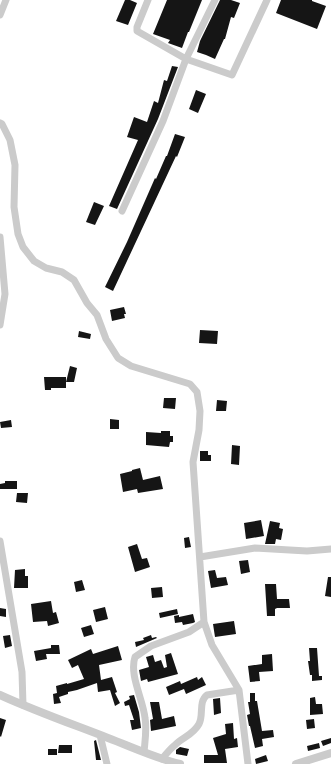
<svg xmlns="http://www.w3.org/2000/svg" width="331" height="764" viewBox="0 0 331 764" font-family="Ubuntu,sans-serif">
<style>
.building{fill:#151515}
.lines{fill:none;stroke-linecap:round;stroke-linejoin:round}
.minor{stroke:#cbcbcb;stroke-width:7}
.tertiary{stroke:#cbcbcb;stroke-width:8}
</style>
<rect width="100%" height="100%" fill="#fff"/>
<path class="building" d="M125,0H130L137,3L128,25L116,21Z
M167,0H202L189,32H188L182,48L168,43L170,40L153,34Z
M220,0H231L240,3L234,18L231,17L225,39H224L215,59L206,55L197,52L200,41Z
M281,0H312V1L326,6L317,29L276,13Z
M172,66L178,67L158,119L117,209L109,206L138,140L127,137L134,117L147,122L154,101L158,103L164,80L167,81Z
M196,90L206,94L198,113L189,109Z
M175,134L185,137L177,157L176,156L113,291L105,287L127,242L155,178L156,179L166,156H167Z
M94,202L104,206L95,225L86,222Z
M124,307L126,314H124L125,318L112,321L110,310Z
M200,330L218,331L217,344L199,343Z
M79,331L91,334L90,339L78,337Z
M70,366L77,368L74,382H66Z
M44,377H66V388H51V390H45Z
M164,398H176L175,409L163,408Z
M217,400L227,401L226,411H216Z
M110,419L119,420V429H110Z
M11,420L12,427L1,428L0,422Z
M161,431H170V436H173V442H170L169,447L146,445V432L161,433Z
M232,445L240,446L239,465L231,464Z
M200,451H208V455H211V461H200Z
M140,468L143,480L160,476L163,489L138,493L137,489L123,492L120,474L132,471V470Z
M5,481H17V489H0V484L5,483Z
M17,493H28L27,503L16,502Z
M261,520L264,536L246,539L244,523Z
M270,521L280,523L279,528L283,529L281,540L276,539L275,544H265Z
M189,537L191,547L185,548L184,538Z
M137,544L142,559L147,558L150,567L135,572L128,547Z
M248,560L250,572L241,574L239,561Z
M25,569V576H28V588H14L15,570Z
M215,570L217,578L226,577L228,585L211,588L208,571Z
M328,577H331V597L325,596Z
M82,580L85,590L76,592L74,582Z
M265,584H276L277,599H289L290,608H277L275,609V616H267Z
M162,587L163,597L152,598L151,588Z
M51,601L53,613L56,612L59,623L48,626L47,621L33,622L31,604Z
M105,607L108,619L96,622L93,610Z
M0,608L6,609V617L0,616Z
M177,609L178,614L160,618L159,613Z
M193,614L195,622L193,623L183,625L182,622L175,623L174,616L179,615V617Z
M234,621L236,634L215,637L213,624Z
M91,625L94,634L84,637L81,628Z
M10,635L12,646L5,648L3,636Z
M151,635L152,638L156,637L157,638L136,647L135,642L144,640L143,638Z
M51,645H59L60,654H46L47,659L36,661L34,651L51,648Z
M118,646L122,660L99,665L101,680L112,677L117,692L115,693L120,703L115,706L110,690L98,692L97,683L77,690L68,692V694L59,697L61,703L54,704L53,694L57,693L56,686L67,683V684L84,679L78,665L72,668L68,660L91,649L93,654Z
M309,648H317L319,676H322V680L312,681V675H310L308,661H310Z
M171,653L178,674L148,682L147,679L141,681L139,670L149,667L146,657L153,655L155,662L161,660L164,668L167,667L165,655Z
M272,654L273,671L259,672L260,681L250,682L248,666L262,664V655Z
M197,677L198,680L202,677L206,685L186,694L184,689L169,695L166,687L180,681L181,684Z
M250,693H255V701H257L262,731L273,730L274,737L262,739L263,746L255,748L250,726H249L247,715L250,714L248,702H250Z
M134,695L139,712L141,728L132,730L130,720H134L129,705L125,706L124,702L130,699L129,696Z
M315,697L316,704H322L323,714L310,715V698Z
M220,698L221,713L214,715L213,699Z
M150,702H159L162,719L174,716L176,726L151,731L150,720L153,719Z
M0,718L6,720L1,737L0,736Z
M314,719L315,728L307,729L306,720Z
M233,723L234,739L237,738L238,747L225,749L227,763H204V755H218L213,738L226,734L225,724Z
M331,738V743L323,746L321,741Z
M96,740L101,760H96L94,741Z
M319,743L320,748L308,751L307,746Z
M59,745H72V753H58Z
M180,747L189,749L187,756L176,754V750Z
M48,749H57V755H48Z
M266,755L268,761L256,764L255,759Z"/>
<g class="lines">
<path class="minor" d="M148,0L137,27V31L186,59L232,75L267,0
M0,15L6,0
M0,123L2,124L10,140L15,165L14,207L18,234L23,247L34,261L46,268L62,272L74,280L87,303L97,315L106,339L118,358L131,366L190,384L197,392L200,411L199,430L193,462L204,622L212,645L239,690L248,764
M122,211L163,121L186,59L215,0
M0,237L5,294L0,325
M0,541L22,672L23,705
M200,557L255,548L307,551L331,549
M100,735L107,764
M144,752C145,741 147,729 145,718C143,699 129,675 135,657L151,646L189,632L204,622
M162,759C166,754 170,749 175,745C183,737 193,735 199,724C204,715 198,702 207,695L239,690"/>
<path class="tertiary" d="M0,695C35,711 72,724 108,738C132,747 155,758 180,764
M296,764L331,753"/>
</g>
</svg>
